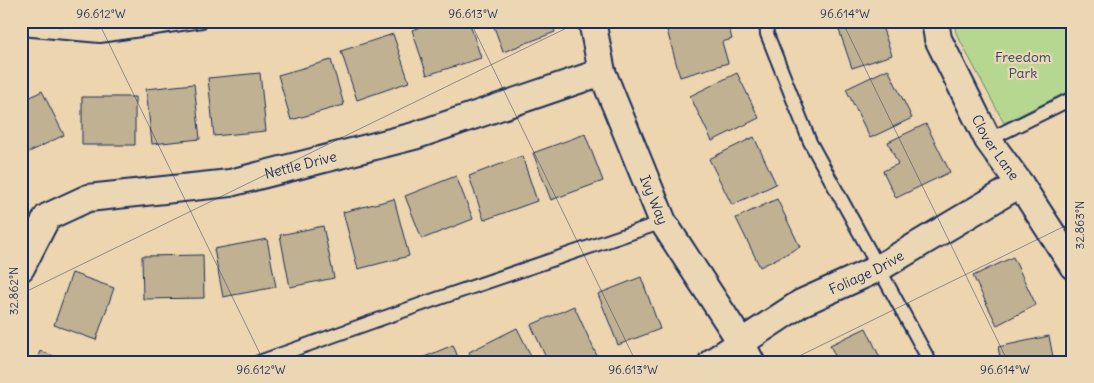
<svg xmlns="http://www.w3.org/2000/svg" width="1094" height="383" viewBox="0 0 1094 383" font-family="Delius,sans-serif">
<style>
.green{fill:#b5d790;stroke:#688377}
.building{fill:#c1b193;stroke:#1b2f5e}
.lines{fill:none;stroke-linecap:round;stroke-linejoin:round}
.lane-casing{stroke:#1b2f5e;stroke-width:16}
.street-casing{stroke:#1b2f5e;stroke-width:30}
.lane{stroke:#ecd7b5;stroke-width:12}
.street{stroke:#ecd7b5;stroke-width:26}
.ticks{fill:none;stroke:#1b2f5e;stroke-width:1;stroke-opacity:0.45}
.labels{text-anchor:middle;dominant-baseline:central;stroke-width:4.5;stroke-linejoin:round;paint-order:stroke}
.park-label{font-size:14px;fill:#324866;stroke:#ecd7b5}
.street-label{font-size:14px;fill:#1b2f5e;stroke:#ecd7b5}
.neatline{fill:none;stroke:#1b2f5e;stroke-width:2}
.ticks-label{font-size:12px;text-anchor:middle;fill:#1b2f5e}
</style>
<rect width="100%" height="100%" fill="#ecd5af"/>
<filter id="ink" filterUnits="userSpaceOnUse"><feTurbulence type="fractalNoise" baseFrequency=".02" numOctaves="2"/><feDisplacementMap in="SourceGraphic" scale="10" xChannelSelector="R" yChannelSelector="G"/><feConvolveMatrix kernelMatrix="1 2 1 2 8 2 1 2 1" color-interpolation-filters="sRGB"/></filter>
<g filter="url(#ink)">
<path class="green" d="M954,21H1073V89L1004,123L956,33Z"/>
<path class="building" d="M439,21H469L481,58L427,75L412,30Z
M492,21H551L555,32L503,52Z
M672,21H727L732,39L722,42L728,63L680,77L665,23Z
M836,21H880L892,55L852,68Z
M393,34L409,82L357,100L341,51Z
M331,60L344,105L291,120L278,75Z
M888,69L912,118L870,138L846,89Z
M260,73L266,131L214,136L208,78Z
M737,73L759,118L712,141L690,96Z
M194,84L200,139L152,144L146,89Z
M42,91L64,135L21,156V102Z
M82,97H135V145H82Z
M926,124L950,172L896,198L883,171L898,164L888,142Z
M585,134L603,181L551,200L533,153Z
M754,137L776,184L732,205L709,159Z
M522,156L537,201L484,220L469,176Z
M456,176L473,219L422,239L405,196Z
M394,199L409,256L358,269L343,212Z
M777,199L800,247L760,267L736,218Z
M323,226L334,278L290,287L280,235Z
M267,239L276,287L223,297L214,249Z
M203,255L204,298L143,299L142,256Z
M1013,257L1036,305L997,325L973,276Z
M72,273L114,288L96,340L54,325Z
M641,277L660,329L618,345L598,294Z
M574,306L597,356L584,362H548L531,325Z
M517,328L534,362H474L469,352Z
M866,328L882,362H838L830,345Z
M1049,336L1054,362H1001L998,347Z
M453,345L460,362H424L422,358Z
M40,351L70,362H36Z"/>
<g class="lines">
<defs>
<path id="lane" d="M766,21L767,34L810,142L930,362
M21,29L100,36L202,21
M988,140L1073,98
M259,362L431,301L663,222"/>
<g id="street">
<path id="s1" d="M592,21L602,72L663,222L741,342L751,362"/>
<path id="s2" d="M935,21L938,39L988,140L1020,184L1073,266"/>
<path id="s3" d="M21,268L47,217L88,198L230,183L414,136L602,72"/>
<path id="s4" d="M712,362L801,303L879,268L1020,184"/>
</g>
</defs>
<use href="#lane" class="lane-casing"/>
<use href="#street" class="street-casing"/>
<use href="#lane" class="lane"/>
<use href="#street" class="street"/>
</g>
</g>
<path class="ticks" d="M98,21L264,362M470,21L636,362M842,21L1008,362M21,294L581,21M787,362L1073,222"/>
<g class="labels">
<g class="park-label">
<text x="1023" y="57">Freedom<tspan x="1023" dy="16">Park</tspan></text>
</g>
<g class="street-label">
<text stroke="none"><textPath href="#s2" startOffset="141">Clover Lane</textPath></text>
<text stroke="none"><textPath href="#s3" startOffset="318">Nettle Drive</textPath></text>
<text stroke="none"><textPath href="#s1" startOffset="190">Ivy Way</textPath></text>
<text stroke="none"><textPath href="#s4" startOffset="179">Foliage Drive</textPath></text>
</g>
</g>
<rect width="1094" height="383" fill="none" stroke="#ecd7b5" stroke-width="55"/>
<rect x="28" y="28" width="1038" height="328" class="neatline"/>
<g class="ticks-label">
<text x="101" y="18">96.612°W</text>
<text x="473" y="18">96.613°W</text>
<text x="845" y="18">96.614°W</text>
<text transform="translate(1080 225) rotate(-90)" y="4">32.863°N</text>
<text transform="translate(14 291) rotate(-90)" y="4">32.862°N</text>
<text x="261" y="374">96.612°W</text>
<text x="633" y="374">96.613°W</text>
<text x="1005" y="374">96.614°W</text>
</g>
</svg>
